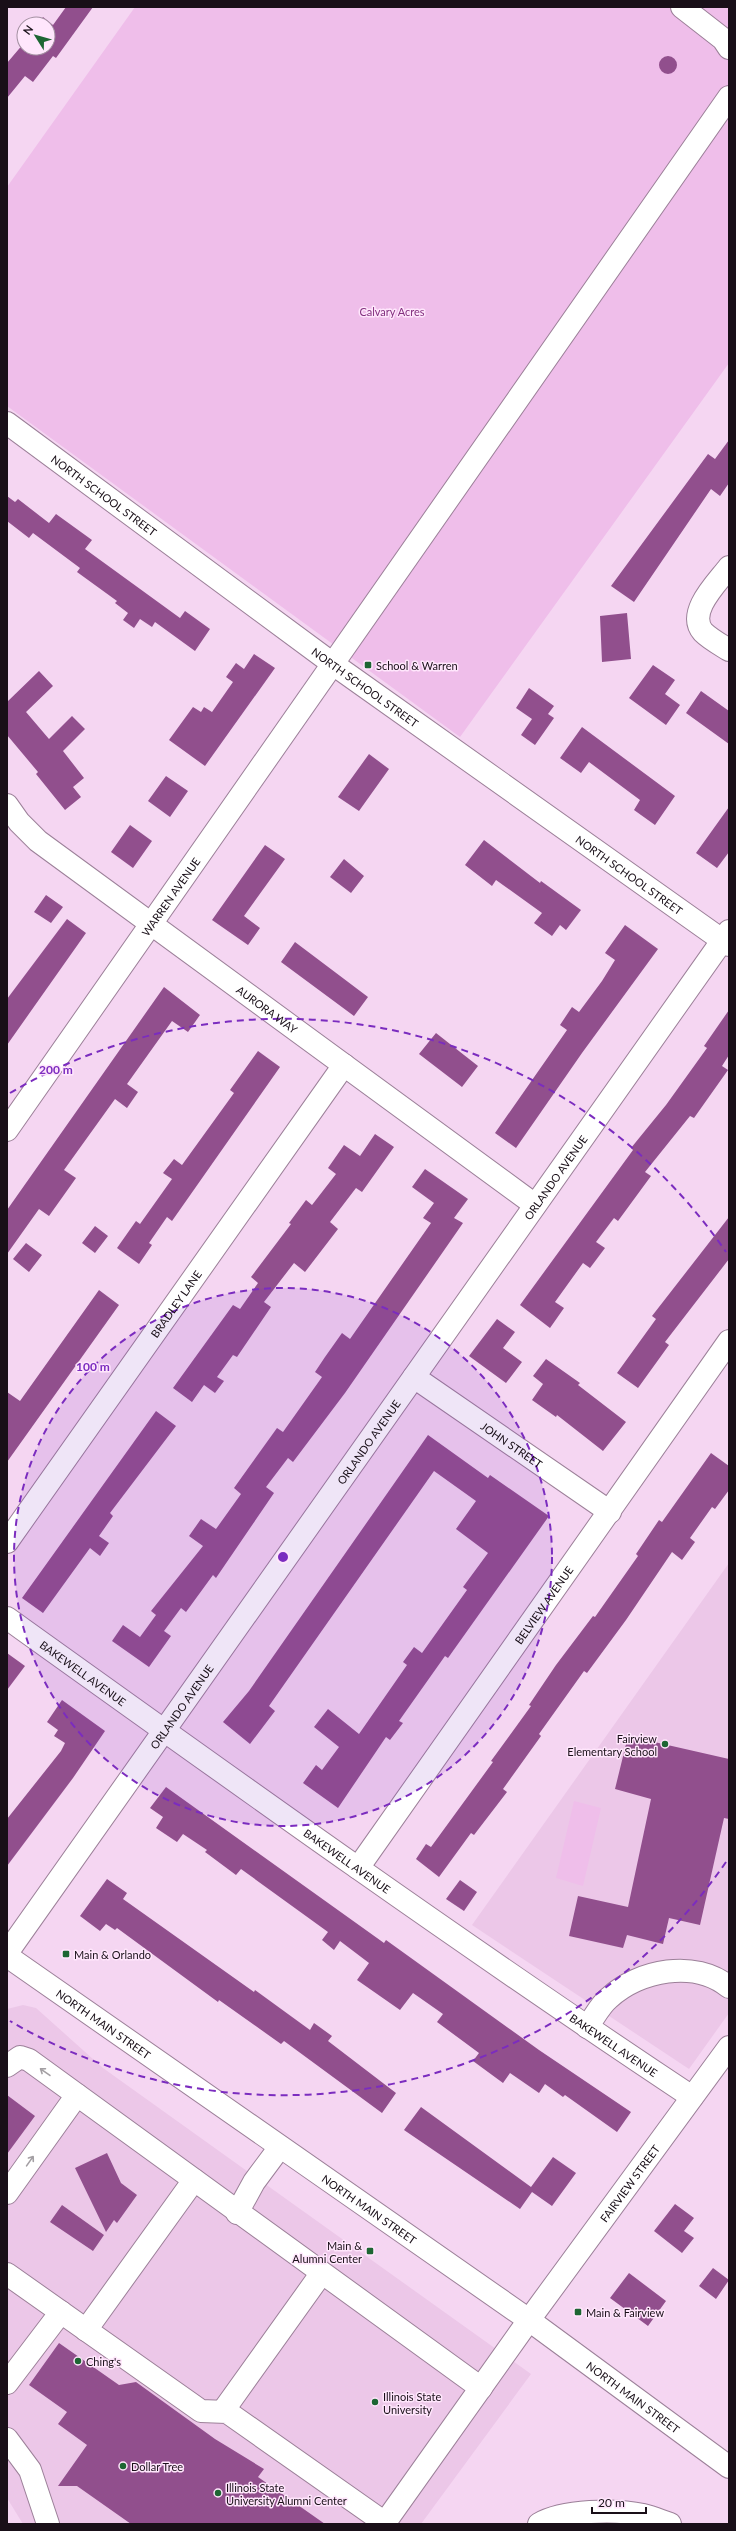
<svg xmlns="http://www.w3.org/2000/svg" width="736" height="2531" viewBox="0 0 736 2531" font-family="Lato,sans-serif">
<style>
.built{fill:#ecc7e8}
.green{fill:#efbeea}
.building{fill:#914f8d}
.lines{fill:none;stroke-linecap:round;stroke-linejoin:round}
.minor-casing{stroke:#9c8099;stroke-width:24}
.major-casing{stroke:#9c8099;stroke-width:24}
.minor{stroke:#fff;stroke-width:22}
.major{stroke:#fff;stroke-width:22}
.oneway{stroke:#a39fa3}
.ring{fill:none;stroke:#7b2cbf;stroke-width:2;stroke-dasharray:7 5}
.poi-dot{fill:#1d6633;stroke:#ffe6fc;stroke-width:1.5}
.labels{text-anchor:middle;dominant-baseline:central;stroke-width:3;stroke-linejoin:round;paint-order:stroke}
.park-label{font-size:11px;fill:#83307f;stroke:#ffe6fc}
.street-label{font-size:11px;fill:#190f18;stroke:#ffe6fc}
.poi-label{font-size:11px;fill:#190f18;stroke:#ffe6fc;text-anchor:start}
.centre{fill:#7b2cbf;stroke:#ffe6fc;stroke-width:2}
.ring-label{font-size:12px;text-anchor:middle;font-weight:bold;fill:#7b2cbf;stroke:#ffe6fc;stroke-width:3;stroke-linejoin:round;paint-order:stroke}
</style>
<rect width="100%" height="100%" fill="#f5d6f2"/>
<path class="built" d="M729,1563V2013L689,2069L472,1925Z
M23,2005L36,2008L103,2068L531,2374L421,2524H23L7,2498V2009Z"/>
<path class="green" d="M135,7H729V363L460,737L7,406V187Z
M574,1801L601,1808L583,1886L556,1878Z"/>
<path class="building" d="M66,7H93L56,58L53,56L33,82L25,76L7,98V63L24,43V48H48V24H38L43,17L53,25Z
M659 65a9 9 0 1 1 18 0a9 9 0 1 1-18 0Z
M729,440V483L720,496L711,489L634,602L611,586L708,454L715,459Z
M7,496L15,502L18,499L49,523L56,514L92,540L85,549L180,618L185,611L210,629L195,651L155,622L152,627L140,619L134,628L123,620L128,613L115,603L117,601L77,572L80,568L33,533L29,538L7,521Z
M627,613L631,659L602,662L600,616Z
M254,654L275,668L205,766L169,740L193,707L201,712L204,707L212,712L233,682L226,677L236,663L244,669Z
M653,665L675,680L665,694L680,705L666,725L629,698Z
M39,671L53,686L26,712L49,739L72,716L85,729L63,751L84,778L73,787L81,797L65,810L36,774L38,772L7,735V702Z
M529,688L554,706L548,714L554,718L535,745L521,735L532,719L516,708Z
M701,691L729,711V744L686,713Z
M582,727L675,796L655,825L634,810L640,800L589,762L581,773L560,758Z
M369,754L389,769L359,811L338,797Z
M166,776L188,791L170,817L148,801Z
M729,807V852L717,868L696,853Z
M130,825L152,841L133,868L111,852Z
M484,840L540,883L541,881L581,910L566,930L560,925L552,936L534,923L542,913L496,880L492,886L465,865Z
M265,845L285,859L244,916L260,928L248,945L212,920Z
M344,859L364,876L351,893L330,877Z
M46,895L63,907L51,923L34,912Z
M67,919L86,933L7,1045V999Z
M625,925L658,949L582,1053L516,1148L495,1133L567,1030L560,1025L572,1007L579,1012L602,981L615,960L605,953Z
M295,942L368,997L354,1016L281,962Z
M164,987L200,1015L188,1032L172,1021L127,1084L138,1092L127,1108L115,1099L64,1170L76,1178L49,1216L39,1209L7,1254V1210Z
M729,1010V1055L722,1066L728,1070L694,1118L690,1116L645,1172L651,1176L618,1221L614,1218L596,1242L605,1248L590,1268L583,1263L555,1302L564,1308L550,1328L520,1305L633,1150L631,1148L666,1105L707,1048L704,1046Z
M436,1033L478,1066L462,1087L419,1054Z
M258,1051L280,1067L172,1221L167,1217L149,1243L152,1245L139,1264L117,1248L136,1221L140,1224L172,1179L163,1173L174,1159L182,1165L234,1093L230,1090Z
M375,1134L394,1147L362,1192L356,1188L330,1222L338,1229L305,1272L294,1263L264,1302L271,1307L237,1357L233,1355L217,1377L224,1381L215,1393L204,1385L192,1402L173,1388L233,1305L240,1309L258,1283L251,1277L291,1224L289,1223L306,1200L312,1205L336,1174L328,1168L344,1145L360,1156Z
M425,1169L468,1199L454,1218L463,1223L345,1393L293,1462L288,1458L266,1487L274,1493L216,1578L213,1575L186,1612L181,1608L164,1631L171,1636L149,1667L112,1641L123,1625L140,1637L156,1615L151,1611L203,1546L189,1536L201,1519L216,1529L241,1494L234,1488L277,1428L283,1432L322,1377L315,1372L325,1357L342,1333L350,1339L431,1223L423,1218L434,1203L412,1187Z
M729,1217V1259L665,1342L669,1345L638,1388L617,1373L656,1319L652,1316Z
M95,1226L108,1236L95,1253L82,1243Z
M26,1243L42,1255L29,1272L13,1259Z
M99,1290L119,1305L7,1462V1392L20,1401Z
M497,1319L515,1332L503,1348L522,1362L506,1383L469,1356Z
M546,1359L580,1383L578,1385L626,1422L603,1451L557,1415L556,1417L532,1400L543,1384L533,1376Z
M156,1411L176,1426L110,1513L113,1516L99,1536L109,1543L100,1556L90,1548L43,1613L22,1598Z
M428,1435L488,1478L490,1475L549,1516L448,1658L445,1656L399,1721L403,1723L390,1740L386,1737L338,1808L303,1783L316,1765L322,1770L339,1747L314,1727L328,1709L359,1734L407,1665L403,1662L414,1647L422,1653L467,1590L463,1587L488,1553L456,1529L476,1501L434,1471L269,1706L275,1711L250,1744L223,1722L249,1691Z
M711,1453L729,1466V1490L715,1509L712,1507L690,1538L695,1542L682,1560L672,1552L626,1620L587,1673L584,1671L539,1734L541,1736L503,1789L507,1792L474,1835L471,1833L439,1877L416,1859L426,1844L431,1847L493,1762L491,1761L531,1706L529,1705L556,1665L593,1616L595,1617L638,1556L636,1554L659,1520L662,1522Z
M7,1653L25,1666L7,1690Z
M62,1700L105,1731L73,1778L7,1866V1819L61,1751L65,1743L54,1736L58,1730L47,1722Z
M628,1736L729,1759V1819L724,1818L700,1925L669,1918L663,1944L627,1935L623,1948L569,1936L578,1896L628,1907L651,1799L615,1789Z
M166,1787L384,1943L386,1940L539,2050L631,2112L617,2132L565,2095L563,2097L545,2084L539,2093L510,2073L503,2083L473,2061L479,2053L437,2022L443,2014L413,1993L400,2010L357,1980L369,1963L340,1941L334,1950L322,1940L328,1932L241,1869L236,1875L205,1852L207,1850L183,1834L177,1842L156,1828L163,1817L150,1808Z
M107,1879L127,1893L123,1899L254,1992L255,1990L310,2030L314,2023L332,2036L328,2041L396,2093L382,2113L284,2041L281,2044L219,2000L218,2002L117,1928L115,1930L106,1924L100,1931L80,1916Z
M460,1880L477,1892L464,1911L446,1899Z
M7,2095L35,2116L7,2154Z
M421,2107L531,2187L553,2157L576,2173L552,2206L532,2192L520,2209L404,2130Z
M107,2153L121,2183L137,2195L117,2223L114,2220L106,2232L75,2168Z
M675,2204L694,2218L684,2231L694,2238L682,2253L654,2231Z
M62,2205L104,2235L93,2251L50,2222Z
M713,2268L729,2280L716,2299L699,2286Z
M629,2273L666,2301L648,2326L610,2298Z
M59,2343L119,2385L136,2382L215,2439L264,2469L258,2477L325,2524H131L77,2486H58L87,2445L58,2424L67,2412L29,2385Z"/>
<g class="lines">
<defs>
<g id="minor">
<path d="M682,7L723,39L729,48"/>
<path id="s1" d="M7,423L333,664L729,945"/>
<path d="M729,567C718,582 686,612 703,632C710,639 721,645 729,650"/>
<path id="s2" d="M7,805L19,822L38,841L535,1205"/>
<path id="s3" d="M7,1130L729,97"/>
<path id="s4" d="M414,1377L610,1512"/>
<path id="s5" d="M7,1542L344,1065"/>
<path id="s6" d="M7,1618C233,1780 460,1943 692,2097"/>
<path id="s7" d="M358,1868L729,1341"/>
<path id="s8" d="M7,1953L729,931"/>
<path d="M587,2027C594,2018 600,2005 609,1998C639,1970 695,1959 729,1987"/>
<path d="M7,2066L20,2057L29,2060L481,2388"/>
<path d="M7,2193L77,2095"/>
<path d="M237,2213L254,2182L280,2147"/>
<path d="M7,2274L201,2411L227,2412L385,2523"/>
<path d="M86,2330L194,2180"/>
<path d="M7,2383L61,2312"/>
<path d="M223,2411L321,2274"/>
<path d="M7,2439L30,2470L48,2524"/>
<path id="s9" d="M384,2524L529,2320L729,2047"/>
<path d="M539,2524C563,2510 616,2509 643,2515C652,2517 661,2521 670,2524"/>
</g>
<g id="major">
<path id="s10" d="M7,1956L529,2320L729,2467"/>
</g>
</defs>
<use href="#minor" class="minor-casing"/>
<use href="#major" class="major-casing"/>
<use href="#minor" class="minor"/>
<use href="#major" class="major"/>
</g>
<defs><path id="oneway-shaft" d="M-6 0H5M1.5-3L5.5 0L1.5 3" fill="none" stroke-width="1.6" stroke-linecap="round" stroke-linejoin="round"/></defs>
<g class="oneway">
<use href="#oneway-shaft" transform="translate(45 2072) rotate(-145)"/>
<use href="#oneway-shaft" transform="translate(30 2161) rotate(-55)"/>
</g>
<circle cx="283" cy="1557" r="269" fill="#7b2cbf" fill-opacity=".12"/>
<g class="ring">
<circle cx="283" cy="1557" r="269"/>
<path d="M726 1862A538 538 0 0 1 10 2021M10 1093A538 538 0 0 1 726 1252"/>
</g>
<g class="poi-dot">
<rect x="364" y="661" width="8" height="8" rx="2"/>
<circle cx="665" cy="1744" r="4"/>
<rect x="62" y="1950" width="8" height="8" rx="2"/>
<rect x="366" y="2247" width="8" height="8" rx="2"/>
<rect x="574" y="2308" width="8" height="8" rx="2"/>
<circle cx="78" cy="2361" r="4"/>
<circle cx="375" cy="2402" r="4"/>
<circle cx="123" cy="2466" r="4"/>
<circle cx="218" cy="2493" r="4"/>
</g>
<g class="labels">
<g class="park-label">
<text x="392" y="311">Calvary Acres</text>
</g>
<g class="street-label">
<text stroke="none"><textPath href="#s1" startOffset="121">NORTH SCHOOL STREET</textPath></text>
<text stroke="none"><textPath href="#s1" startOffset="445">NORTH SCHOOL STREET</textPath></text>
<text stroke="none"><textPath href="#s1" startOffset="769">NORTH SCHOOL STREET</textPath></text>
<text stroke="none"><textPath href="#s3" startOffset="285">WARREN AVENUE</textPath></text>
<text stroke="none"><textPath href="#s2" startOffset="332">AURORA WAY</textPath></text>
<text stroke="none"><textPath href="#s8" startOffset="950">ORLANDO AVENUE</textPath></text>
<text stroke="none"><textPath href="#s5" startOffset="292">BRADLEY LANE</textPath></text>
<text stroke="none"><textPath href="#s8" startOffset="626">ORLANDO AVENUE</textPath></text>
<text stroke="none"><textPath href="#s4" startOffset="119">JOHN STREET</textPath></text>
<text stroke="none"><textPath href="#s7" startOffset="322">BELVIEW AVENUE</textPath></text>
<text stroke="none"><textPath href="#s6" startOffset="94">BAKEWELL AVENUE</textPath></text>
<text stroke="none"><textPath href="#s8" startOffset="302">ORLANDO AVENUE</textPath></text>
<text stroke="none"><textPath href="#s6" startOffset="418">BAKEWELL AVENUE</textPath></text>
<text stroke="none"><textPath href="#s10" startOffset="118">NORTH MAIN STREET</textPath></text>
<text stroke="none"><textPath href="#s6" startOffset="742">BAKEWELL AVENUE</textPath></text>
<text stroke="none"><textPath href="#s9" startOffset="420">FAIRVIEW STREET</textPath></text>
<text stroke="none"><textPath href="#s10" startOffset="442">NORTH MAIN STREET</textPath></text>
<text stroke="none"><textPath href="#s10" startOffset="766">NORTH MAIN STREET</textPath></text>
</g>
<g class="poi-label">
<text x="376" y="665">School &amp; Warren</text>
<text x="657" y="1738" text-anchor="end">Fairview<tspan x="657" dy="13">Elementary School</tspan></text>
<text x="74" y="1954">Main &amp; Orlando</text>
<text x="362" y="2245" text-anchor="end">Main &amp;<tspan x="362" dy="13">Alumni Center</tspan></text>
<text x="586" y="2312">Main &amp; Fairview</text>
<text x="86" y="2361">Ching's</text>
<text x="383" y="2396">Illinois State<tspan x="383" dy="13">University</tspan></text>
<text x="131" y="2466">Dollar Tree</text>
<text x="226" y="2487">Illinois State<tspan x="226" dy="13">University Alumni Center</tspan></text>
</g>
</g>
<circle cx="283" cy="1557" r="6" class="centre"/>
<g class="ring-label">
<text x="56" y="1074">200 m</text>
<text x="93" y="1371">100 m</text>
</g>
<rect width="736" height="2531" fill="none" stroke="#190f18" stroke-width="16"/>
<g transform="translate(36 36) rotate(307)"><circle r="19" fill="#ffe6fc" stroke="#a390a1"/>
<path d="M0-3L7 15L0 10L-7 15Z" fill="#1d6633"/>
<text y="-6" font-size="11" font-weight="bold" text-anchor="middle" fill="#190f18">N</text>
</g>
<path d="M592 2507v6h54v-6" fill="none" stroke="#190f18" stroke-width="2"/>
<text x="598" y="2507" font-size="12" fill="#190f18" stroke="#ffe6fc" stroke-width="3" paint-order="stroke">20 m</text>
</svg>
